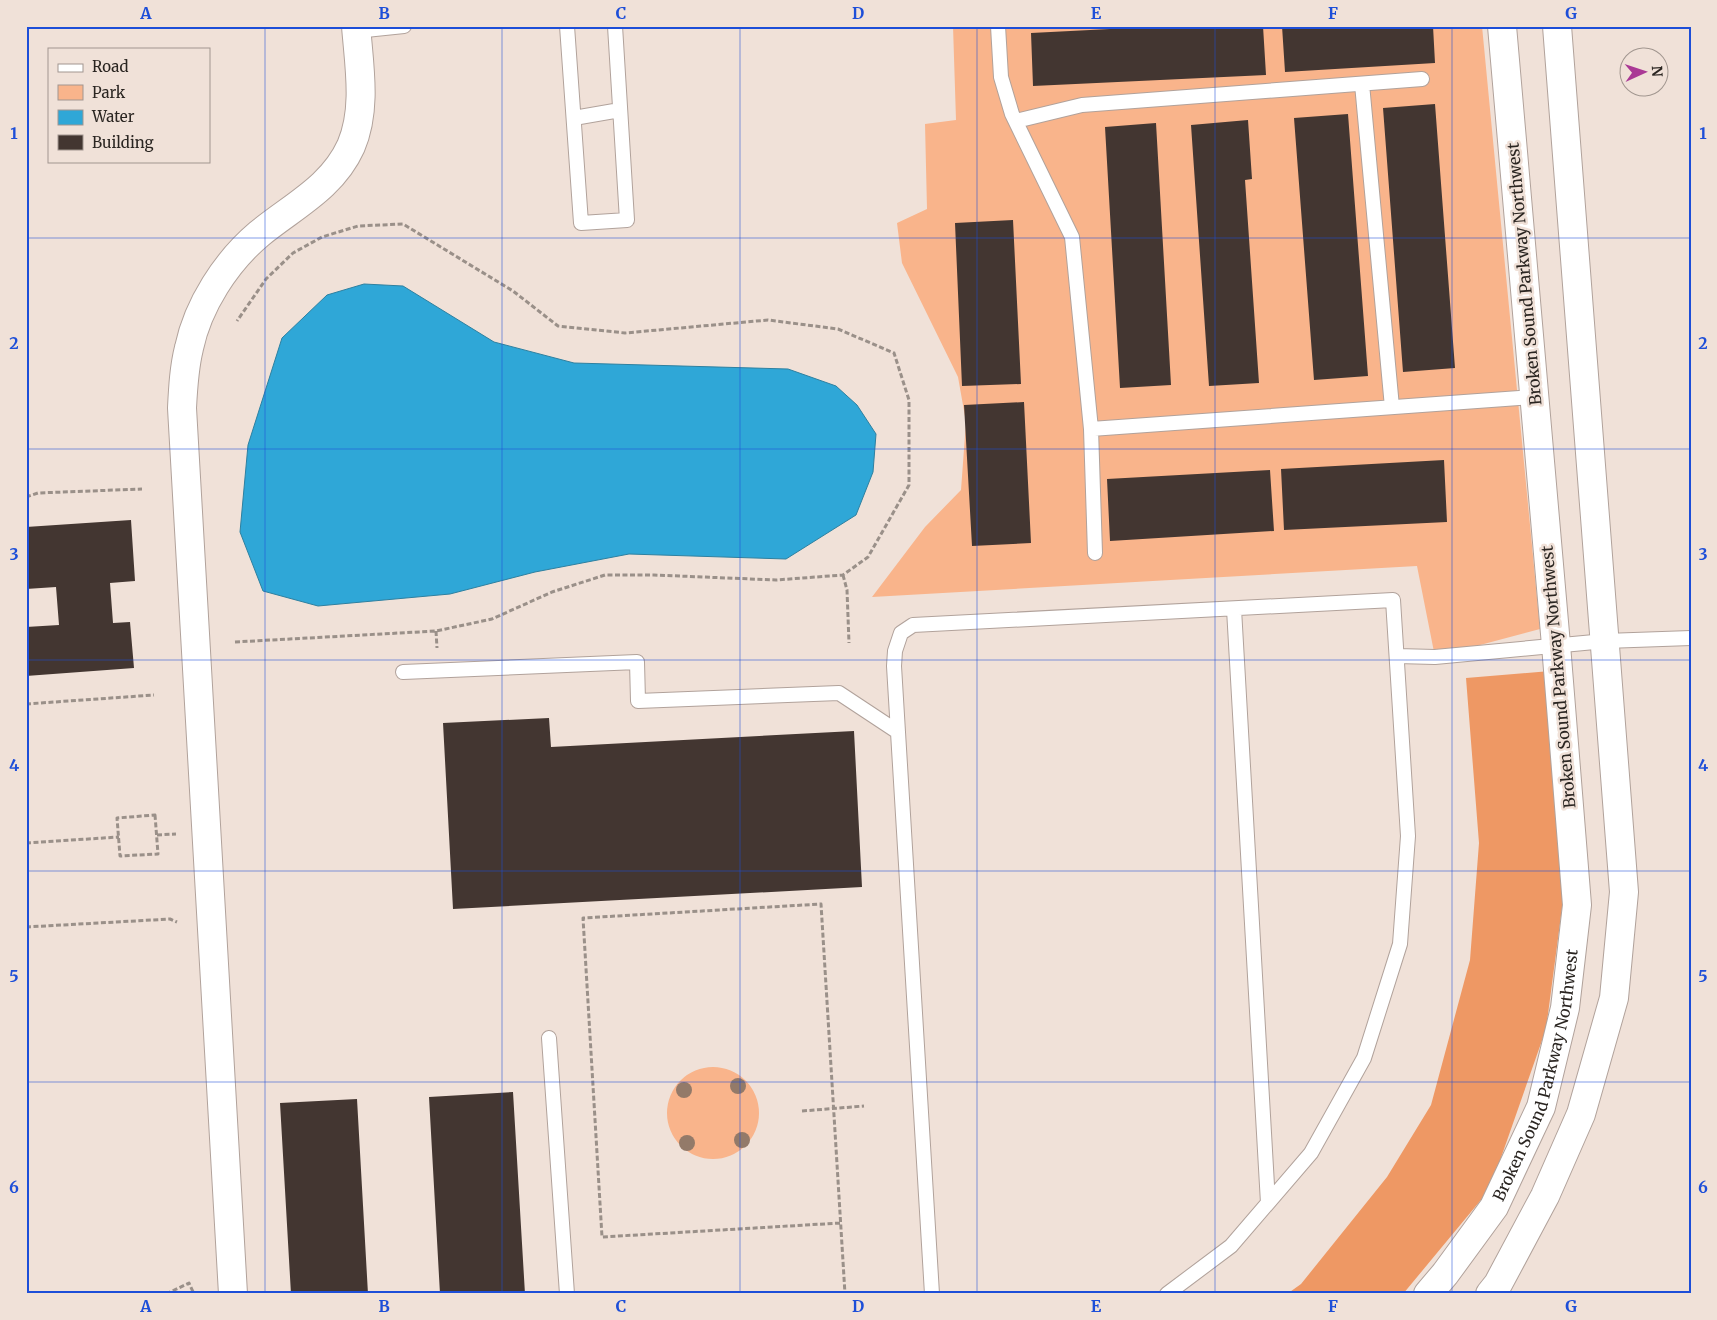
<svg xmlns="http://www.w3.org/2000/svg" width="1717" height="1320" viewBox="0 0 1717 1320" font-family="Merriweather,serif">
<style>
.green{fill:#f9b48b}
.forest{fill:#ee9864}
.water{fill:#2fa7d7;stroke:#2e80a0}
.building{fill:#433631}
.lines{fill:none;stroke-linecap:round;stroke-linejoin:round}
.service-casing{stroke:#b1a29b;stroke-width:16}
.minor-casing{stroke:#b1a29b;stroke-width:30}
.path{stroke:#9a9089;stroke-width:3;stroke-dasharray:5 2.5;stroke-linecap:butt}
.service{stroke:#fff;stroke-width:14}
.minor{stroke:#fff;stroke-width:28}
.tree{fill:#937a69}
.grid{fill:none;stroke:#1d4ed8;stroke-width:1;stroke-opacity:0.55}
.labels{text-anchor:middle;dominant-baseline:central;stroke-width:5;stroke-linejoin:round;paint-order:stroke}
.street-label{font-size:16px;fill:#2a2521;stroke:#f0e1d8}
.neatline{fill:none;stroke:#1d4ed8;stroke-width:2}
.grid-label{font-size:16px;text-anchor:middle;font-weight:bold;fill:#1d4ed8}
</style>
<rect width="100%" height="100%" fill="#f0e1d8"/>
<path class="green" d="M953,26H1482L1540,629L1435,657L1417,566L872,597L925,527L961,490L966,422L958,377L902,263L897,223L927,209L925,124L956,120Z
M667 1113a46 46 0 1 1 92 0a46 46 0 1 1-92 0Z"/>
<path class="forest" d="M1550,671L1568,863L1546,1029L1490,1189L1403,1294H1287L1301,1284L1387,1177L1431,1105L1470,960L1479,843L1466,678Z"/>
<path class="water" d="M364,284L403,286L494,342L574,363L788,369L836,386L857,405L876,434L873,472L856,515L786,559L629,554L535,572L450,594L318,606L263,591L240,532L248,445L282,338L327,295Z"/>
<path class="building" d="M1169,26H1263L1266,75L1033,86L1031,33Z
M1282,26H1433L1435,63L1285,72Z
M1435,104L1455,368L1403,372L1383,108Z
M1348,114L1368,376L1314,380L1294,118Z
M1248,120L1252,179L1245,180L1259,383L1209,386L1191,125Z
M1156,123L1171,385L1120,388L1105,127Z
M1013,220L1021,384L962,386L955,223Z
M1024,402L1031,543L972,546L964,405Z
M1444,460L1447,522L1284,530L1281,469Z
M1270,470L1274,531L1110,541L1107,479Z
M131,520L135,581L110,583L113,623L130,622L134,668L26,676V627L59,625L56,587L26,589V527Z
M549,718L551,747L854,731L862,887L453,909L443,723Z
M513,1092L525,1294H440L429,1097Z
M357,1099L368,1294H291L280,1103Z"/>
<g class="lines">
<defs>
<path id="service" d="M567,26L581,223L627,220L615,26
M998,26L1001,77L1012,114L1072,237L1091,429L1534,397
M356,31L404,26
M1362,84L1392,407
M574,118L620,110
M1016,121L1082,105L1422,79
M1091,429L1095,553
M1234,609L1268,1203
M1397,656L1435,657L1605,641L1691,638
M403,672L637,662L638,701L839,693L898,732
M549,1038L567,1294
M932,1294L894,666L895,651L901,633L913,625L1393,600L1408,836L1400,944L1364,1058L1311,1153L1231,1246L1167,1294"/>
<g id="minor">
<path d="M233,1294L182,408C183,388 184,368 189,348C198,305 226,262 259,234C293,206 332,188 351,146C367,109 359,65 356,26"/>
<path id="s1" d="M1428,1294L1445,1274L1494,1207L1541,1107L1565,1008L1577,905L1556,645L1502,26"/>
<path d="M1490,1294L1498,1284L1545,1196L1581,1114L1614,998L1624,892L1557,26"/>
</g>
</defs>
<use href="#service" class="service-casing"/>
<use href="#minor" class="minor-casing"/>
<path class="path" d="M26,497L38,493L142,489
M843,575L847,590L849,643
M436,631L437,648
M235,642L436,631L492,619L552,592L605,575H654L776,580L843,575L868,557L909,485V400L894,353L838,329L768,320L625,333L558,326L513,291L403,224L358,226L322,237L293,253L266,279L237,321
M26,704L154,695
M155,815L158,854L120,856L117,818Z
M157,835L176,834
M26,843L119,837
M26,927L170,919L177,922
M802,1111L864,1106
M840,1223L602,1237L583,918L821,904C829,1034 837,1164 845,1294
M166,1294L189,1283L194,1294"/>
<use href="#service" class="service"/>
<use href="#minor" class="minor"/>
</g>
<g class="tree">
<circle cx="738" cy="1086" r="8"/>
<circle cx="684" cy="1090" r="8"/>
<circle cx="742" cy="1140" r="8"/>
<circle cx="687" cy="1143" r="8"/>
</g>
<path class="grid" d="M265,26V1294M502,26V1294M740,26V1294M977,26V1294M1215,26V1294M1452,26V1294M26,238H1691M26,449H1691M26,660H1691M26,871H1691M26,1082H1691"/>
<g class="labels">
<g class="street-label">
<text transform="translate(1524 274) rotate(-95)">Broken Sound Parkway Northwest</text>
<text transform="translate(1558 677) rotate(-95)">Broken Sound Parkway Northwest</text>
<text stroke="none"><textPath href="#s1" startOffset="249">Broken Sound Parkway Northwest</textPath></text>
</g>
</g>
<rect width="1717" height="1320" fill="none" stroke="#f0e1d8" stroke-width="55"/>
<rect x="48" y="48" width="162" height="115" fill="#f0e1d8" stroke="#a1968f"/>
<rect x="58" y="64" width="25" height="8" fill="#ffffff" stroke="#a1968f"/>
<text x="92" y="72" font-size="15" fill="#2a2521">Road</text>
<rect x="58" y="85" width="25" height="15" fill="#f9b48b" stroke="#a1968f"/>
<text x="92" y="98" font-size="15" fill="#2a2521">Park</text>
<rect x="58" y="110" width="25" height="15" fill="#2fa7d7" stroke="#a1968f"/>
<text x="92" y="122" font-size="15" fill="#2a2521">Water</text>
<rect x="58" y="135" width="25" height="15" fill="#433631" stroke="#a1968f"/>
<text x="92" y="148" font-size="15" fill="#2a2521">Building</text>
<g transform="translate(1644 72) rotate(87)"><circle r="24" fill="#f0e1d8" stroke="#a1968f"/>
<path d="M0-4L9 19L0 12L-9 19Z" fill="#aa3995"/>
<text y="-8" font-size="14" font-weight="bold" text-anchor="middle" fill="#2a2521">N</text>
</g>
<rect x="28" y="28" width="1662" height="1264" class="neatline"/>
<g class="grid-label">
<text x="146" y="19">A</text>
<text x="384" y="19">B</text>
<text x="621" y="19">C</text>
<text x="858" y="19">D</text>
<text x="1096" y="19">E</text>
<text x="1333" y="19">F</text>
<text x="1571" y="19">G</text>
<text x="14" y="139">1</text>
<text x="1703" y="139">1</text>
<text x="14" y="349">2</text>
<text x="1703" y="349">2</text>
<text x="14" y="560">3</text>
<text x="1703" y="560">3</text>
<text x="14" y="771">4</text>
<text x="1703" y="771">4</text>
<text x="14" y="982">5</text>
<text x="1703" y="982">5</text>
<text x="14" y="1193">6</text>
<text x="1703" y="1193">6</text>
<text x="146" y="1312">A</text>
<text x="384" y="1312">B</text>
<text x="621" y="1312">C</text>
<text x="858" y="1312">D</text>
<text x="1096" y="1312">E</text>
<text x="1333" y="1312">F</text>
<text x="1571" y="1312">G</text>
</g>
</svg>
